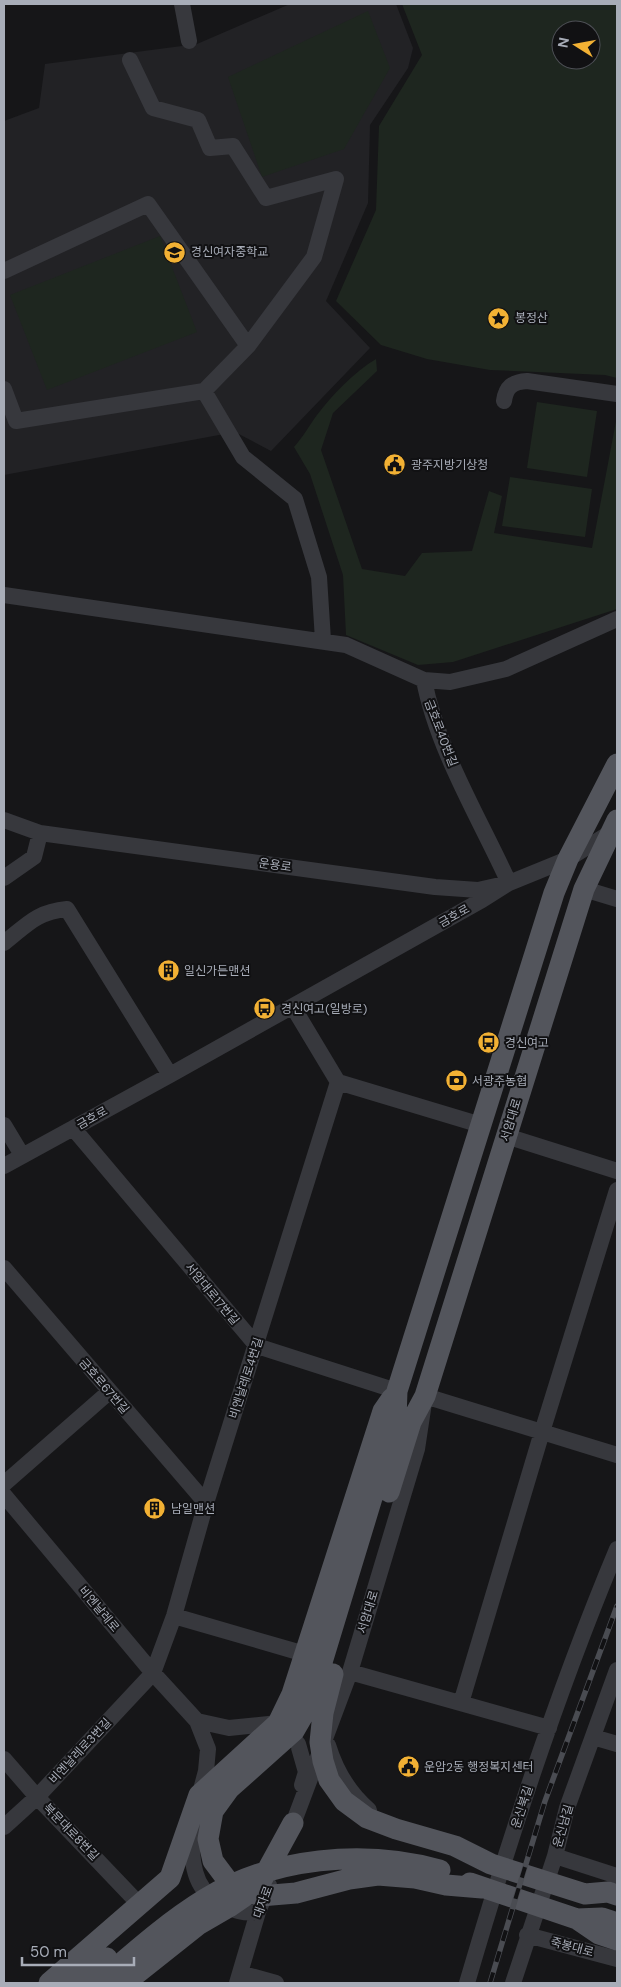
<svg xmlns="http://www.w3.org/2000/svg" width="621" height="1987" viewBox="0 0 621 1987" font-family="'DM Sans','Noto Sans KR',sans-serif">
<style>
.built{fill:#222225}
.green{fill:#1e261f;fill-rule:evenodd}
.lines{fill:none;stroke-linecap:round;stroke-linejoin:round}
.minor{stroke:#37383d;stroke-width:16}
.major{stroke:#53555c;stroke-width:21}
.rail-casing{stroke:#4a4c52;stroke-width:5.5}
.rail{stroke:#111113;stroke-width:4;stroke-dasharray:11;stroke-linecap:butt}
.labels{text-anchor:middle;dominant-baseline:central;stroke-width:4;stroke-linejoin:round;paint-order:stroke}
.poi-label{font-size:12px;fill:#a8adb8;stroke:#111113;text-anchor:start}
.street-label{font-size:12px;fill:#a8adb8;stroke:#111113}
</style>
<rect width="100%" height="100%" fill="#161618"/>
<path class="built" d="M290,4H396L413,48L408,68L370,125L368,203L326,301L370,348L271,451L235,432L4,475V121L39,108L45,64L197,44Z"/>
<path class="green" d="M402,4H617V378L605,375L490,370L427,359L381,345L336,301L376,210L379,126L422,55ZM561,30H591V60H561Z
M368,11L390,68L344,149L262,177L228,77Z
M160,236L197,332L47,390L10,295Z
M376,359L377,371L333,413L321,450L362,569L405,576L422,553L472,551L489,491L502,496L494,533L592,548L617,416V609L453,662L418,665L346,635L343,575L310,474L294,447C303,437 309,426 317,415C332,395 354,372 376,359Z
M537,402L597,411L587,477L527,468Z
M510,477L592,489L585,537L502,526Z"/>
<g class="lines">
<path class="minor" d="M182,4L189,41
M4,271L148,204L248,346
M4,389L16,421L204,391L248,346L314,257L336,179L266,198L233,146L210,148L198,120L153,108L130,60
M204,391L243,457L295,499L319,577L323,640
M504,401C506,387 512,382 527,381L617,394
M4,595L346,645L424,680C437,749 480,819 509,883L478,890L435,887L40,833L4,820
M424,680L450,682L506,669L617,619
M4,878L34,857L40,833
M584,889L617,899
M4,943C27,925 36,912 67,909L170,1075
M293,1007L338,1082
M338,1082L481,1125
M4,1125L22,1155
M73,1128L257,1346L397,1391
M506,1136L617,1171
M4,1166L170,1075L482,900L509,883L568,859L613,831
M4,1268L206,1503
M4,1484L109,1392
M4,1495L153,1673L197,1721L208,1749L206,1771L199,1797
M174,1616L305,1654
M350,1672L549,1728
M461,1703L542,1432L617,1190
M197,1721L229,1728L278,1723L298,1744L306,1772L302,1785
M593,1737L617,1744
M328,1745C336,1771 348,1792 369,1810
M4,1759L37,1797L140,1905
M194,1826C190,1847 191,1880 209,1895C213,1898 218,1901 222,1903C234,1911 244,1914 258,1912
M4,1827L37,1797L153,1673L174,1616L206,1503L338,1082
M290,1832L350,1672L417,1449L425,1396L617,1455
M555,1856L617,1876
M527,1935L617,1959
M240,1973L276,1983
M237,1983L258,1912L269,1885
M467,1983C510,1836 558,1690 617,1549
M513,1983L555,1856L567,1808L617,1670"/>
<path class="major" d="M389,1492L411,1422L425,1396L584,889L617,820
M333,1674L323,1713L320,1742L323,1761L329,1780L344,1801L367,1818L396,1829L455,1846L491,1864L585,1894L608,1892L617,1895
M470,1883L577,1919L599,1934L617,1940
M482,1888L446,1885L415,1878L378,1875L349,1879L296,1893L260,1896L228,1881L213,1861L208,1839L213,1811L229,1789L294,1731L309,1705L396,1419L397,1391L554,893L568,859L617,764
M577,1919L602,1918L617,1923
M49,1983L170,1878L199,1795L278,1723L292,1694L383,1411L392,1398
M76,1983L107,1958
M98,1983C132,1954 166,1923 205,1899C273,1857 364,1849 440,1870
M125,1983L198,1925L229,1907L258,1887L293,1823"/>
<defs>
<path id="rail" d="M490,1983L545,1801L617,1606"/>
</defs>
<use href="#rail" class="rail-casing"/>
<use href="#rail" class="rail"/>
</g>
<defs>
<symbol id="school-disc" viewBox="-11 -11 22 22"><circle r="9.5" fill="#f2b134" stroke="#111113"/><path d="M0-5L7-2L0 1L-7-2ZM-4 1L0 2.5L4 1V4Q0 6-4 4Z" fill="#111"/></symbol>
<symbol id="sight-disc" viewBox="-11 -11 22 22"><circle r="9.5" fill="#f2b134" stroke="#111113"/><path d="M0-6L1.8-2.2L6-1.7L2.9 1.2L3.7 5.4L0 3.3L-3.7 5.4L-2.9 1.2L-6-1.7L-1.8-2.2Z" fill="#111"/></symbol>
<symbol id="civic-disc" viewBox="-11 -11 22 22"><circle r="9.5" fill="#f2b134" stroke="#111113"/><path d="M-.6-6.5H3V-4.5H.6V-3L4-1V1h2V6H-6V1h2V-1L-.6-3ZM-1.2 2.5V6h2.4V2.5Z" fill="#111"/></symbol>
<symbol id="building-disc" viewBox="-11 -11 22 22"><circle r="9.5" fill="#f2b134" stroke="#111113"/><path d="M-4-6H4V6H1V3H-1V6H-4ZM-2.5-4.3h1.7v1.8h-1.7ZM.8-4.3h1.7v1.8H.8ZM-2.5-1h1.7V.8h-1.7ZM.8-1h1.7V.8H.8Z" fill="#111"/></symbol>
<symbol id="bus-disc" viewBox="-11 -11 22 22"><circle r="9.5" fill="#f2b134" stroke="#111113"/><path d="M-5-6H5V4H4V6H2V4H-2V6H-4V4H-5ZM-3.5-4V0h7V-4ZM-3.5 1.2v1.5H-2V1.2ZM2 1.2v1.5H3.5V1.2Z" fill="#111"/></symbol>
<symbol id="bank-disc" viewBox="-11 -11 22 22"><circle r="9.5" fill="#f2b134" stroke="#111113"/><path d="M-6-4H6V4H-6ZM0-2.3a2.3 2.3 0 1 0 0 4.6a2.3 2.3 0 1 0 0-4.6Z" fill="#111"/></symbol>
</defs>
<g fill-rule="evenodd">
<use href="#school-disc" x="162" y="240" width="25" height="25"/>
<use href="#sight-disc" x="486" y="306" width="25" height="25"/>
<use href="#civic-disc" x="382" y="452" width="25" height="25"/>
<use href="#building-disc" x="156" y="958" width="25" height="25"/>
<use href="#bus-disc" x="252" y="996" width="25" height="25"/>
<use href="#bus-disc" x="476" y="1030" width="25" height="25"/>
<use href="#bank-disc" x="444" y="1068" width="25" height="25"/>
<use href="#building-disc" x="142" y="1496" width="25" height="25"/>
<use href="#civic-disc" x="396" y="1754" width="25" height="25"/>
</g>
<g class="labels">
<g class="poi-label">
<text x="191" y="252">경신여자중학교</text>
<text x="515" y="318">봉정산</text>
<text x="411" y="465">광주지방기상청</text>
<text x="184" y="971">일신가든맨션</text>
<text x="281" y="1009">경신여고(일방로)</text>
<text x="505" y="1043">경신여고</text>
<text x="472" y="1081">서광주농협</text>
<text x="171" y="1509">남일맨션</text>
<text x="424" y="1767">운암2동 행정복지센터</text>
</g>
<g class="street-label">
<text transform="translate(441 733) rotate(69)">금호로40번길</text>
<text transform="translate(275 865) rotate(8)">운용로</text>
<text transform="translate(454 916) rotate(-29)">금호로</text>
<text transform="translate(92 1118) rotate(-29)">금호로</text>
<text transform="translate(511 1120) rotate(-73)">서암대로</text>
<text transform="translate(212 1294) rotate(50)">서암대로17번길</text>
<text transform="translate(246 1378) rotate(-72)">비엔날레로4번길</text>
<text transform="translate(104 1386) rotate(49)">금호로67번길</text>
<text transform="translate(99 1609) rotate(50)">비엔날레로</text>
<text transform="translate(368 1612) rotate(-73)">서암대로</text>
<text transform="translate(80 1751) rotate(-47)">비엔날레로3번길</text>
<text transform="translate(522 1807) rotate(-72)">운신북길</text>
<text transform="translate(563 1826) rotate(-74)">운신남길</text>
<text transform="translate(71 1832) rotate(46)">북문대로8번길</text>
<text transform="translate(263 1902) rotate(-70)">대자로</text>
<text transform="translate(572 1947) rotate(15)">죽봉대로</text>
</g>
</g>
<rect width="621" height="1987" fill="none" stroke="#a8adb8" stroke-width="10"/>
<g transform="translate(576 45) rotate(281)"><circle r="24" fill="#111113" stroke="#4d4f55"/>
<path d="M0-4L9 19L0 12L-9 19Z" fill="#f2b134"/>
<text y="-8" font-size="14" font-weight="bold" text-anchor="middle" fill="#a8adb8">N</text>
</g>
<path d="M22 1957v8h112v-8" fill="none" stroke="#a8adb8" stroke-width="2.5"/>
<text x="30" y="1957" font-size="15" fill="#a8adb8" stroke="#111113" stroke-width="4" paint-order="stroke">50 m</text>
</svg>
